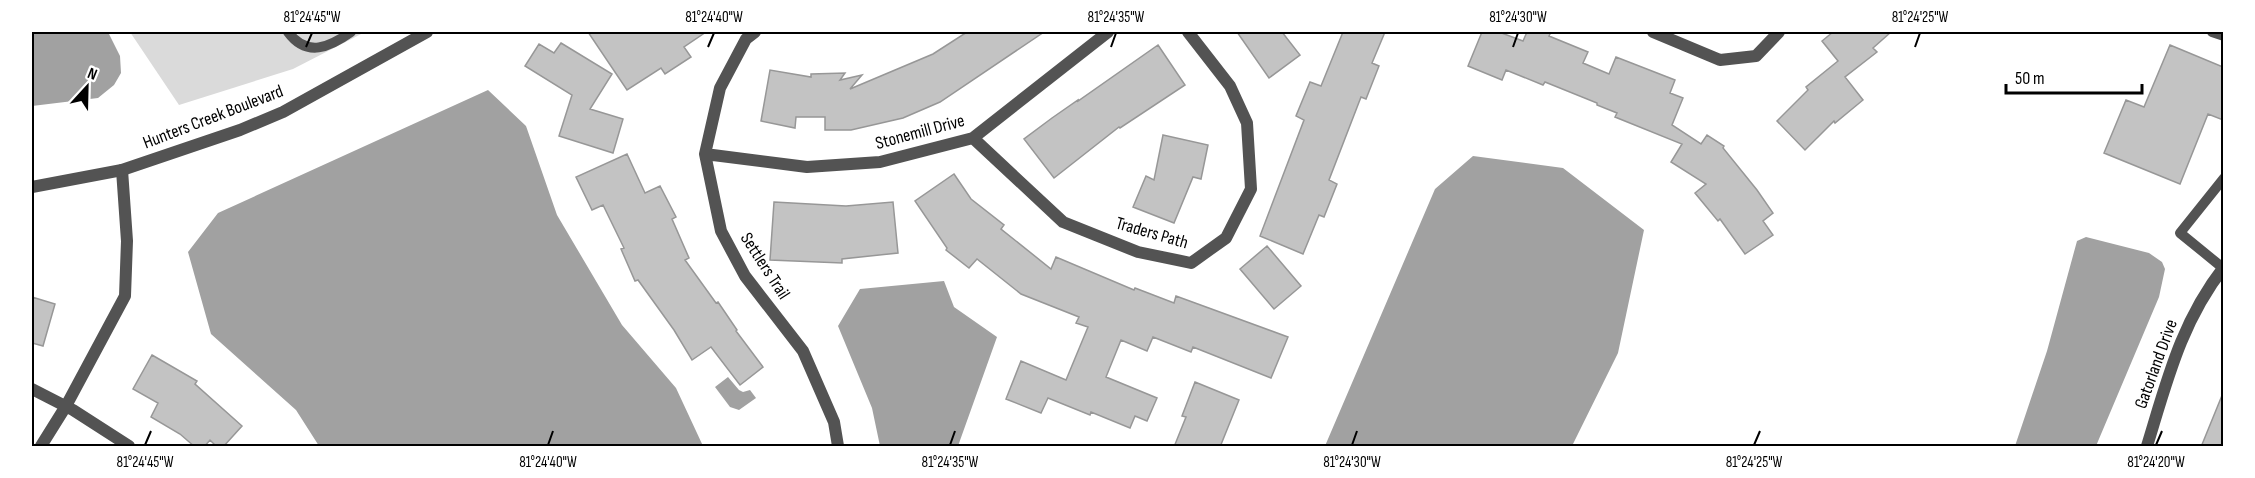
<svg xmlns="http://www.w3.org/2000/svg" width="2255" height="478" viewBox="0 0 2255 478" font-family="'Sofia Sans Condensed',sans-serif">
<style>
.green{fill:#dadada}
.water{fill:#a1a1a1}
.building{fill:#c3c3c3;stroke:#979797;stroke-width:1.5}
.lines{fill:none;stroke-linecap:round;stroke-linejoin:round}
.service{stroke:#535353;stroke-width:10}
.minor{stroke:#535353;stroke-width:12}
.tertiary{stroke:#535353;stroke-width:12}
.ticks{fill:none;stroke:#000;stroke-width:2}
.labels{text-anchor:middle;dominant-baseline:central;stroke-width:5;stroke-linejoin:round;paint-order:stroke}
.street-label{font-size:18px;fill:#000;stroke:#fff}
.neatline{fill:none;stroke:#000;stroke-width:2}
.ticks-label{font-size:15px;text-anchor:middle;fill:#000}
</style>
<rect width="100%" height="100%" fill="#fff"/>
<path class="green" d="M130,32H365L293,69L179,105Z"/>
<path class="water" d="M32,32H108L120,56L121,73L114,85L98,98L32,106Z
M488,90L526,126L557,215L622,325L676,388L703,446H319L296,410L211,334L188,252L218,213Z
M1473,156L1563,168L1644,230L1618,353L1572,446H1325L1435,189Z
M2086,237L2149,253L2162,262L2165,269L2159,297L2096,446H2015L2047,351L2077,241Z
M944,281L954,307L997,337L958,446H880L872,408L838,326L860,289Z
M728,377L739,390L743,392L750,390L756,398L739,410L730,407L715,387Z"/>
<path class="building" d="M588,32H706L684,47L691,57L665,74L661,68L627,90Z
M967,32H1044L940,102L903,118L851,130H825V117H796L795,128L761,121L770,70L811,77V74L845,73L840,80L862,75L850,89L933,54Z
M1237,32H1282L1300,55L1269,78Z
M1343,32H1385L1372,63L1379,66L1366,99L1361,97L1329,180L1337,184L1324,217L1319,215L1303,254L1260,236L1304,120L1296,116L1310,82L1321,86Z
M1482,32H1499L1523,41L1527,32H1551L1549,36L1588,52L1583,63L1609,74L1616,57L1675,80L1670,93L1683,98L1672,125L1701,144L1707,135L1724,146L1723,148L1757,190L1773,213L1763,221L1773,235L1745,254L1720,219L1718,221L1695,193L1706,184L1671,162L1682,144L1615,117L1617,113L1597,105V103L1545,82L1543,85L1506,70L1502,80L1468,66Z
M1833,32H1891L1873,48L1877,52L1845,77L1863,100L1835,123L1834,121L1805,150L1777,121L1808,90L1806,87L1838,61L1822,41Z
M561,43L612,74L590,109L623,119L613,153L559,136L572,95L525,66L539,44L554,53Z
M1158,45L1185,85L1120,128L1119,127L1054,178L1024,139L1052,118L1078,100V101Z
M2170,45L2223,67V120L2208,114L2180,184L2104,153L2126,100L2144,107Z
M1163,135L1208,145L1201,179L1193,177L1174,223L1133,207L1146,176L1154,180Z
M627,154L645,193L660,186L676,217L672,219L689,258L685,260L716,303L718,302L737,330L736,331L763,367L740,385L711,347L692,360L674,330L638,280L635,281L621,249L624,248L603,205L592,210L576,177Z
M954,174L971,199L1004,225L1001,229L1051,269L1056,257L1134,290L1135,288L1174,303L1176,296L1288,337L1271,378L1193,347L1191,352L1153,337L1147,351L1121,340L1106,377L1157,398L1147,421L1135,416L1130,428L1091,412L1090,415L1048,398L1041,413L1006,399L1021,361L1066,380L1088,327L1076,323L1079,317L1021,294L977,259L969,268L946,250L947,248L915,201Z
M774,202L846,206L893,202L898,253L842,259V263L770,260Z
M1267,246L1301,286L1274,309L1240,269Z
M32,297L55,304L43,346L32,343Z
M152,355L197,381L195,384L242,426L223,447H217L210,440L204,447H195L180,434L151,417L158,403L133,389Z
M1195,382L1239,400L1220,447H1174L1186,417L1182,416Z
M2223,393V447H2201Z"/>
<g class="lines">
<path class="service" d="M288,32C307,58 330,47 351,32
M2212,32L2224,36
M2223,268L2180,233L2224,178"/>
<path class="minor" d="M755,32L746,39L720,88L705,154L721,231L745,276L803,351L834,422L838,446
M1653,32L1720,60L1756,56L1779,32
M973,138L1063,222L1138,252L1191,263L1226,238L1251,189L1247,123L1230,86L1188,32
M705,154L807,167L880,162L973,138L1108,32
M32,389L73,410L129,446
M41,446L66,406L125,296L127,241L122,170
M2147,446C2167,381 2181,322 2224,267"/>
<path class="tertiary" d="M32,187L122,170L240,130L283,112L427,32"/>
</g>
<path class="ticks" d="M306,47L312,33M708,47L714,33M1111,47L1116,33M1513,47L1518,33M1915,47L1920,33M145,445L151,431M548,445L553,431M950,445L955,431M1352,445L1357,431M1754,445L1760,431M2156,445L2162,431"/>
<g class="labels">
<g class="street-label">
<text transform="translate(213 117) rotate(-21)">Hunters Creek Boulevard</text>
<text transform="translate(920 132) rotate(-15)">Stonemill Drive</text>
<text transform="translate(1152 233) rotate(16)">Traders Path</text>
<text transform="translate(765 266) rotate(57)">Settlers Trail</text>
<text transform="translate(2156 364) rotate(-70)">Gatorland Drive</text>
</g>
</g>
<rect width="2255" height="478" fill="none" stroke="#ffffff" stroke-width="66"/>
<g transform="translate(87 87) rotate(22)" stroke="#ffffff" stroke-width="4.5" paint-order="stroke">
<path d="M0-4.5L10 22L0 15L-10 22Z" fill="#000000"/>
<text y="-9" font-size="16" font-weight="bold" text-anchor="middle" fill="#000000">N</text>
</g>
<path d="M2006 84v9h136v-9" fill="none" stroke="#000000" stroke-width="3"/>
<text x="2015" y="84" font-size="18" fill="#000000" stroke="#ffffff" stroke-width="4.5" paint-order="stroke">50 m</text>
<rect x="33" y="33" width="2189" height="412" class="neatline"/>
<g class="ticks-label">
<text x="312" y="22">81°24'45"W</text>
<text x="714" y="22">81°24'40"W</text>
<text x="1116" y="22">81°24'35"W</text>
<text x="1518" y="22">81°24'30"W</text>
<text x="1920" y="22">81°24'25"W</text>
<text x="145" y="467">81°24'45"W</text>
<text x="548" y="467">81°24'40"W</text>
<text x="950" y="467">81°24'35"W</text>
<text x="1352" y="467">81°24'30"W</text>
<text x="1754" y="467">81°24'25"W</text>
<text x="2156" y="467">81°24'20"W</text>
</g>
</svg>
